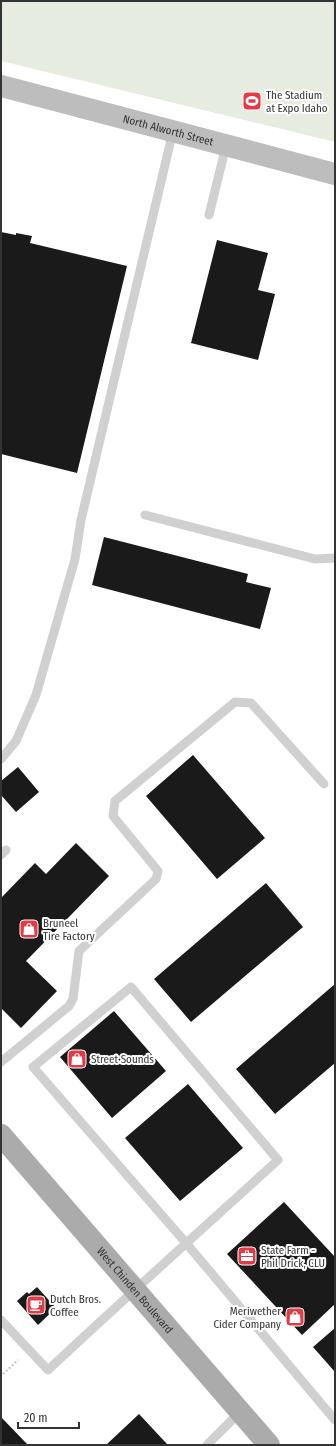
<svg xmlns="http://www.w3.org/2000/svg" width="336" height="1446" viewBox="0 0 336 1446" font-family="'Fira Sans Condensed',sans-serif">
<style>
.green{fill:#e6ecdf}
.building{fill:#1a1a1a}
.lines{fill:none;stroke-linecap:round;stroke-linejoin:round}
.path{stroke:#cdcdcd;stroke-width:2.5;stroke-dasharray:2 2;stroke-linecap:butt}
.lane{stroke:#d0d0d0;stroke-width:9}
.secondary{stroke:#bdbdbd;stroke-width:22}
.primary{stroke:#ababab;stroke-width:22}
.labels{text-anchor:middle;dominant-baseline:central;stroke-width:4;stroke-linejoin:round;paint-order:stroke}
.poi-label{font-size:11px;fill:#333;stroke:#fff;text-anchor:start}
.street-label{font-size:11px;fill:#333;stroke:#fff}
</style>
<rect width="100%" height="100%" fill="#fff"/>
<path class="green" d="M1,1H335V142L1,61Z"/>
<path class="building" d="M1,232L16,235V233L32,236L30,243L127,266L77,473L1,454Z
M217,240L268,253L258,290L275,294L258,360L191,343Z
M104,537L248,574L246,582L271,588L260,629L92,585Z
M193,755L265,838L217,879L146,796Z
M18,767L39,792L16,812L1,795V781Z
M76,843L109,876L26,961L57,991L21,1028L1,1008V898L35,863L46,874Z
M266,883L303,927L191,1022L154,979Z
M335,984V1063L275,1114L236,1069Z
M114,1011L166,1071L112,1118L60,1057Z
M188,1084L243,1148L180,1201L125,1138Z
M284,1202L335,1257V1304L302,1335L227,1254Z
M37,1287L56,1308L38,1325L17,1301L27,1292L29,1294Z
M335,1328V1372L313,1347Z
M139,1414L167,1444L166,1445H106Z
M1,1417L28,1445H1Z"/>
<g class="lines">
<path class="path" d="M3,1374L18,1360"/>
<path class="lane" d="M209,215L226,146
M145,515L315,559L335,558
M1,759L16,741L36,695L75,559L81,520L173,131
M1,855L6,850
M1,1062L69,1006L73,999L79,951L156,879L158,871L113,816L115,801L235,702L251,703L324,784
M1,1320L48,1370C124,1299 201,1230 278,1160L131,987L33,1067L186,1243L335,1420
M207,1445L240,1412"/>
<path class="secondary" id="s1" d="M1,86L335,174"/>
<path class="primary" id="s2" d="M1,1135L269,1445"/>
</g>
<defs>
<symbol id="stadium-square" viewBox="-11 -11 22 22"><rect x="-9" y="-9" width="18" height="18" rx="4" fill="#e63946" stroke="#fff"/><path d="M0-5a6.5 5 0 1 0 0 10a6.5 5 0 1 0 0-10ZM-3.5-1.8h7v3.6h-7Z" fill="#fff"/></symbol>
<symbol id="shop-square" viewBox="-11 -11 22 22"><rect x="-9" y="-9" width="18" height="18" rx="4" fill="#e63946" stroke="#fff"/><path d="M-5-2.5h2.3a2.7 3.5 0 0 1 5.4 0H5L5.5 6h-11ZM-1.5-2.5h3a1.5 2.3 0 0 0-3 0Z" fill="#fff"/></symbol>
<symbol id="office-square" viewBox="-11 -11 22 22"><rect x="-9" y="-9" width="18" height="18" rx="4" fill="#e63946" stroke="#fff"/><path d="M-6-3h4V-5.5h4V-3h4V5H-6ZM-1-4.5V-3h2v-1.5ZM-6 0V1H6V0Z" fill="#fff"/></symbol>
<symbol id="cafe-square" viewBox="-11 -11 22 22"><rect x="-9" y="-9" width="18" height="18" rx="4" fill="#e63946" stroke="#fff"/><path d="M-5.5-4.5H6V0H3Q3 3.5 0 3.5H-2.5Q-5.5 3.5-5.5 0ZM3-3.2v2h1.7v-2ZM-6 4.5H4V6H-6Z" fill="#fff"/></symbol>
</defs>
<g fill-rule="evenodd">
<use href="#stadium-square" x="241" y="90" width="22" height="22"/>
<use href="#shop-square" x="18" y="918" width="22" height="22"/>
<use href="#shop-square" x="66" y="1048" width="22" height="22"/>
<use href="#office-square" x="236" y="1245" width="22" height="22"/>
<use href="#cafe-square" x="25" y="1294" width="22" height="22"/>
<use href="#shop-square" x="284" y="1306" width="22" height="22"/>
</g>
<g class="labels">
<g class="poi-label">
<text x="266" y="95">The Stadium<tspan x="266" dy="13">at Expo Idaho</tspan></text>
<text x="43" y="923">Bruneel<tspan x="43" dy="13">Tire Factory</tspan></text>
<text x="91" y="1059">Street Sounds</text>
<text x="261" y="1250">State Farm -<tspan x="261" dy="13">Phil Drick, CLU</tspan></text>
<text x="50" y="1299">Dutch Bros.<tspan x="50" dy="13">Coffee</tspan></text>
<text x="281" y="1311" text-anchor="end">Meriwether<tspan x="281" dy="13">Cider Company</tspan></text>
</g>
<g class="street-label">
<text stroke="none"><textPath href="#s1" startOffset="173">North Alworth Street</textPath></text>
<text stroke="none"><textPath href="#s2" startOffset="205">West Chinden Boulevard</textPath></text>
</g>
</g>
<rect width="336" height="1446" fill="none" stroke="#333333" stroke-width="4"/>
<path d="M18 1422v6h61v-6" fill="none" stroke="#333333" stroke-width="2"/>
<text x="24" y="1422" font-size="12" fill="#333333" stroke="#ffffff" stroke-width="3" paint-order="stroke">20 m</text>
</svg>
